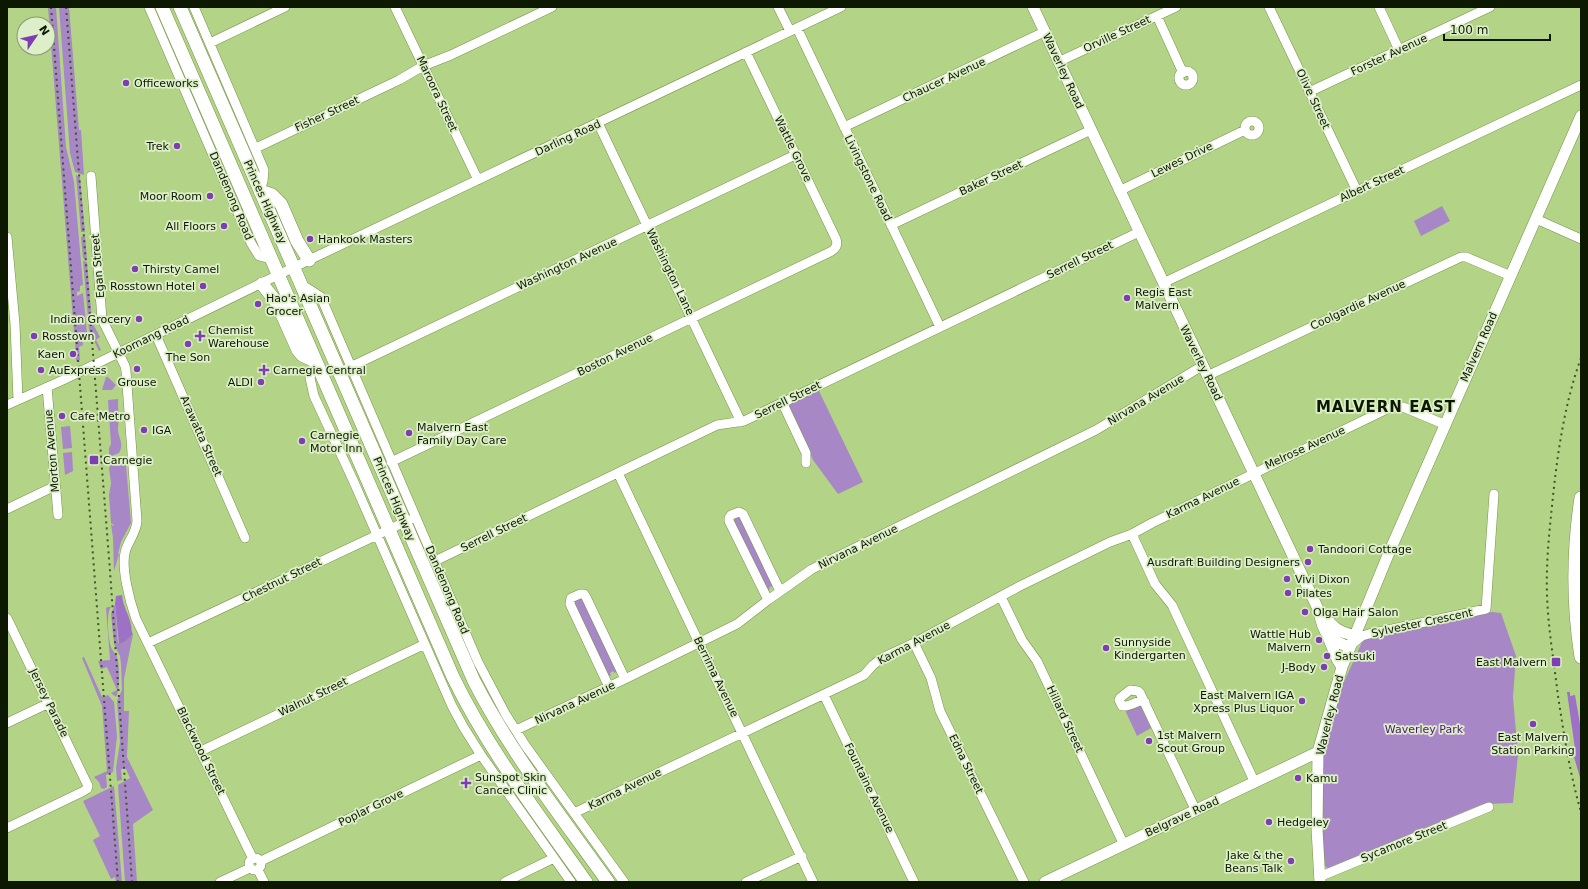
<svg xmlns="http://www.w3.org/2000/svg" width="1588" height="889" viewBox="0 0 1588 889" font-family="'DejaVu Sans',sans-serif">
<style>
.green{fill:#a787c6}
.forest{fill:#9d71c6}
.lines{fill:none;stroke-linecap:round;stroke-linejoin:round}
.minor-casing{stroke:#759347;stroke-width:10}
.major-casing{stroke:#759347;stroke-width:12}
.highway-casing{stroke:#759347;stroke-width:14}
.minor{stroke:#fff;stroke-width:9}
.major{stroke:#fff;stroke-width:11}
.highway{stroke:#fff;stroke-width:13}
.rail{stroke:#41532a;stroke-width:2;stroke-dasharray:2 4;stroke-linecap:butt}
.poi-dot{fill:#7f3db2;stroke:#ddefc8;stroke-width:1.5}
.labels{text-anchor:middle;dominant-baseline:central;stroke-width:3.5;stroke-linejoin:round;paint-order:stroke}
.street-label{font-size:11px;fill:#0d1800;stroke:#ddefc8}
.poi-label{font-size:11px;fill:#0d1800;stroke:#ddefc8;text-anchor:start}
.park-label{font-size:11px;fill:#51117a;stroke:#ddefc8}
.district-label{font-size:15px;font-weight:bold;letter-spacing:1px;fill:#0d1800;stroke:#ddefc8}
</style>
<rect width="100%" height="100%" fill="#b3d486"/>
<path class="green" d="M48,7H56L66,147L74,182L83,285L80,286V291L77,292V296L83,293L87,333L82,336L83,345L79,347L80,360L76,361L75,341L79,339L74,337V333Z
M59,7H69L79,130H81L84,175L75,172L70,153Z
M76,175L80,177L85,232H81Z
M1442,206L1450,221L1421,236L1414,221Z
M85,236L87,260L83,258L81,237Z
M83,261L87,262L92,322L100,337L96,340L101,350L99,351L89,330Z
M106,377H108L116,385L112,390H102Z
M818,389L863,482L838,494L813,460L788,403Z
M118,399C118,409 119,420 118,428C117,436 125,443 119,453L109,457V448L111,444L108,400Z
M70,426L72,448L63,449L61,427Z
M72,452L73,471L65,475L63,453Z
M124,457L126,465L131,523L121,542L118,554H114H119L114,571L113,538L111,524L113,526L114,525L111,523L109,495L111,483L109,468L113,461Z
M740,516L774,586L769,587L770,589L766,591L732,518Z
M581,598L583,599L618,671L614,673L613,671L610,673L611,675L607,677L573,604L576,600Z
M115,604L118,643L126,641L133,634L124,679V711H129L127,757L153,810L133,824L137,882H125L118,785L130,778L126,769H121L122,780L117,781L116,768L120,742L117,701L122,690L121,664L120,656L114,644L111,614Z
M108,607H111C106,613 108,638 111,647C112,651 116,653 117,657C120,664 120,691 116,697L111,693L117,690L107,667L101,669L98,661L110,660L106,608Z
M1492,612L1501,613L1516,656L1513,697L1518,755L1513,803L1483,804L1328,868L1325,866L1320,829L1322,752L1339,693L1363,640Z
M84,657L102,697L108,695L114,702L117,736L113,772L106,775L107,787L104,789L101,788L99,782L94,777L107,771L102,706L82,658Z
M1140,704L1151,728L1137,736L1125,710Z
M114,786L122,882H116L115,877L111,879L93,840L100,836L83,801Z"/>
<path class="forest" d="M122,595C123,607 129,614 131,625C132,629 131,631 133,634L126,641L119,644L115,604L116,596Z
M1567,692H1570V696L1575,695L1581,730V781L1574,757L1576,756Z"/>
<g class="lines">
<defs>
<path id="minor" d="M149,7L251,243L259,256L271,259
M194,7L264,170L263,181L260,191
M395,7L478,180
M778,7L790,31
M1269,7L1357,191
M1379,7L1399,50
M1157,16L1183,73
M797,28L940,327
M210,43L285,7
M1058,62L1176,7
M1179 78a7 7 0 1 1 14 0a7 7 0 1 1-14 0Z
M1309,92L1490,7
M1245 128a7 7 0 1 1 14 0a7 7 0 1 1-14 0Z
M598,123L741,422
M844,127L1044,32
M256,148L399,80L423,66L451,55L552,7
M91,176L102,319L125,366L126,371L137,521C136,533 130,538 126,549C120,566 130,602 136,619L253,859
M1119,191L1245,130
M1536,219L1581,239
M891,225L1091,130
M7,237L15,324L18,400
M1163,283L1581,85
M301,284L321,297L478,662L506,715L525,745L624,882
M156,335L245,538
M315,361L310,378L314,396L353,480L452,706L464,728L481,755L571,882
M346,369L795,155
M1207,376L1461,257H1466L1511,276
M47,387L58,515
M782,402L806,453V463
M7,405L63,380L309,260L841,7
M391,462L830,252C836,249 838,245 836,239L746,52
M618,473L813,882
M7,509L55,486
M1132,534L1155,584L1172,605L1255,783
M435,561L717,425L744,421L1139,232
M1001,597L1022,640L1037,661L1124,845
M768,600L729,521V518L731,515L739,512L743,514L780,591
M7,618L88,786L87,789L82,792L7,828
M148,643L409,520
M914,643L931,678L940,711L1024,882
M1351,645L1362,636L1369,634L1486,609L1494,494
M609,687L570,604L571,598L580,594H584L586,597L625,679
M824,695L914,882
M1145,702L1142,700C1136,702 1129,707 1122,706L1119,700L1120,698L1130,690L1138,691L1140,693L1196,811
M7,723L49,703
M516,730L625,679L737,624L768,600L812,569L1096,430L1202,366
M201,751L425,644
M574,813L858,678L864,675L873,665L882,658L914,643L1020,586L1110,542L1132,534L1152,523L1387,409L1394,407H1403L1446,425
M249 864a6 6 0 1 1 12 0a6 6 0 1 1-12 0Z
M261,861L481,755
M258,870L264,882
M1319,877L1489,807
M220,882L250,868
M505,882L554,858
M746,882L802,856"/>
<path id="major" d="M1033,7L1319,611C1323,634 1328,639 1349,647
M1320,612C1332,625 1337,633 1355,635
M1328,637L1337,659L1342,667
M1045,882L1318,752
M1320,882L1317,829L1318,752L1342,667L1388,555L1581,116"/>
<path id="highway" d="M162,7L453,677C489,751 539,815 586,882
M180,7L474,681C511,753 561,816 608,882
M260,191L272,195L281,204L297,241L309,260
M262,284L277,303L298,350L302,355L315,361
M1581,498C1573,550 1573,606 1581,657"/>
</defs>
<use href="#minor" class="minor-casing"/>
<use href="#major" class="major-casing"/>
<use href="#highway" class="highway-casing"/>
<use href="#minor" class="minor"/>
<use href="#major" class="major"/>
<use href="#highway" class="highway"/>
<path class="rail" d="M51,7L118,882
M66,7L110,571L132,882
M1581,358C1564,405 1557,456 1552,506C1549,535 1546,564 1547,594C1548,628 1554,662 1558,696C1564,735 1570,774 1581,812"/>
</g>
<g class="poi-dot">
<circle cx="126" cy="83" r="4"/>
<circle cx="177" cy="146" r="4"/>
<circle cx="210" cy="196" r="4"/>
<circle cx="224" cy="226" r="4"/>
<circle cx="310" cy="239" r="4"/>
<circle cx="135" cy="269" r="4"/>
<circle cx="203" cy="286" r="4"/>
<circle cx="1127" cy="298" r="4"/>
<circle cx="258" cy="304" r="4"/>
<circle cx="139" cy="319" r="4"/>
<circle cx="34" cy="336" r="4"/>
<path d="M198 330h4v4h4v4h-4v4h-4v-4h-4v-4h4z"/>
<circle cx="188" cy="344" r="4"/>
<circle cx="73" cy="354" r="4"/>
<circle cx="137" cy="369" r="4"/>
<circle cx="41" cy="370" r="4"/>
<path d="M262 364h4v4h4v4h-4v4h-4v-4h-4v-4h4z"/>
<circle cx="261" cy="382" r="4"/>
<circle cx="62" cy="416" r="4"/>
<circle cx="144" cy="430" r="4"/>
<circle cx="409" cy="433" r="4"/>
<circle cx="302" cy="441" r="4"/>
<rect x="89" y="455" width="10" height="10" rx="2"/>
<circle cx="1310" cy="549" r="4"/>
<circle cx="1308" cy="562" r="4"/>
<circle cx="1287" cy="579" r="4"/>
<circle cx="1288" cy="593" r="4"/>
<circle cx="1305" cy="612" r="4"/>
<circle cx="1319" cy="640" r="4"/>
<circle cx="1106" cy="648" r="4"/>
<circle cx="1327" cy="656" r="4"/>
<rect x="1551" y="657" width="10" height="10" rx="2"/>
<circle cx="1324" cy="667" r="4"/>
<circle cx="1302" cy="701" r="4"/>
<circle cx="1533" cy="724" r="4"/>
<circle cx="1149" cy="741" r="4"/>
<circle cx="1298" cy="778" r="4"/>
<path d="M464 777h4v4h4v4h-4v4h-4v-4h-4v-4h4z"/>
<circle cx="1269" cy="822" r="4"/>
<circle cx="1291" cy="861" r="4"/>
</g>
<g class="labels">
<g class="street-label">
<text transform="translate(1117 34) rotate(-25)">Orville Street</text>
<text transform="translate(1389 55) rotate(-25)">Forster Avenue</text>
<text transform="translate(1063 71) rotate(65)">Waverley Road</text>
<text transform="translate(944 80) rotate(-25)">Chaucer Avenue</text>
<text transform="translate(437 94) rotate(65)">Maroora Street</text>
<text transform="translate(1313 99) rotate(65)">Olive Street</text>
<text transform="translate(327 114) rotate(-25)">Fisher Street</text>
<text transform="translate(568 138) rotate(-25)">Darling Road</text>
<text transform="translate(793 149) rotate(64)">Wattle Grove</text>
<text transform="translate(1182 160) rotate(-26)">Lewes Drive</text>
<text transform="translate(868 178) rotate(64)">Livingstone Road</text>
<text transform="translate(991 178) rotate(-25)">Baker Street</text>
<text transform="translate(1372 184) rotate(-25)">Albert Street</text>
<text transform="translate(231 196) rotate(67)">Dandenong Road</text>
<text transform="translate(265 202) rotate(66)">Princes Highway</text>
<text transform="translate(1080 260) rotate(-26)">Serrell Street</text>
<text transform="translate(567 264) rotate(-25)">Washington Avenue</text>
<text transform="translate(98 266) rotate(-95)">Egan Street</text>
<text transform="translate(670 272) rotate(64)">Washington Lane</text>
<text transform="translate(1358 305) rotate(-25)">Coolgardie Avenue</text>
<text transform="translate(151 337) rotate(-26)">Koornang Road</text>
<text transform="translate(1479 347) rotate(-66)">Malvern Road</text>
<text transform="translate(615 355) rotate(-26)">Boston Avenue</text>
<text transform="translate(1201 363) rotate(64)">Waverley Road</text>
<text transform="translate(788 400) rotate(-26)">Serrell Street</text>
<text transform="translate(1146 400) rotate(-31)">Nirvana Avenue</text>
<text transform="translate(201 436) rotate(66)">Arawatta Street</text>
<text transform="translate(1305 448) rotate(-25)">Melrose Avenue</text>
<text transform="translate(52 451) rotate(-95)">Morton Avenue</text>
<text transform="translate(1203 498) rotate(-26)">Karma Avenue</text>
<text transform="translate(394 499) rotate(67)">Princes Highway</text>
<text transform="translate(494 533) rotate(-26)">Serrell Street</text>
<text transform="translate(858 547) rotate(-26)">Nirvana Avenue</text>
<text transform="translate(282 580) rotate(-26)">Chestnut Street</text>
<text transform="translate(447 590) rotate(67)">Dandenong Road</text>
<text transform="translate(1422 623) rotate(-12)">Sylvester Crescent</text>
<text transform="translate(914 643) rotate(-28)">Karma Avenue</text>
<text transform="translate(716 677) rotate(64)">Berrima Avenue</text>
<text transform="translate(313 697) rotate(-26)">Walnut Street</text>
<text transform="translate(49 703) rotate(64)">Jersey Parade</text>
<text transform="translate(575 703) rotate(-25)">Nirvana Avenue</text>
<text transform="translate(1330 715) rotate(-76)">Waverley Road</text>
<text transform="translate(1065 719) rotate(65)">Hillard Street</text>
<text transform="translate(201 751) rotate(64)">Blackwood Street</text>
<text transform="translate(966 764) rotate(64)">Edna Street</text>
<text transform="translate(869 788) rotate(64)">Fountaine Avenue</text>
<text transform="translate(625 789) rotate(-26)">Karma Avenue</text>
<text transform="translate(371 808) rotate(-26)">Poplar Grove</text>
<text transform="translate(1182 817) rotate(-25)">Belgrave Road</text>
<text transform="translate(1404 842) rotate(-22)">Sycamore Street</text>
</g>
<g class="poi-label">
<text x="134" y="83">Officeworks</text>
<text x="169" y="146" text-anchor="end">Trek</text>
<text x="202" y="196" text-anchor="end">Moor Room</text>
<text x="216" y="226" text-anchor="end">All Floors</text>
<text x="318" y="239">Hankook Masters</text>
<text x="143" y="269">Thirsty Camel</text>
<text x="195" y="286" text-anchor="end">Rosstown Hotel</text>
<text x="1135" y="292">Regis East<tspan x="1135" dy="13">Malvern</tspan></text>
<text x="266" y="298">Hao's Asian<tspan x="266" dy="13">Grocer</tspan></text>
<text x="131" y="319" text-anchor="end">Indian Grocery</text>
<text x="208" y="330">Chemist<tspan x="208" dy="13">Warehouse</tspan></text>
<text x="42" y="336">Rosstown</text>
<text x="65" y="354" text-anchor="end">Kaen</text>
<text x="188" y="357" text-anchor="middle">The Son</text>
<text x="49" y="370">AuExpress</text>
<text x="273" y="370">Carnegie Central</text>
<text x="137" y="382" text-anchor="middle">Grouse</text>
<text x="253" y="382" text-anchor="end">ALDI</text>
<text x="70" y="416">Cafe Metro</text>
<text x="417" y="427">Malvern East<tspan x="417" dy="13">Family Day Care</tspan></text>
<text x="152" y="430">IGA</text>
<text x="310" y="435">Carnegie<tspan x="310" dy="13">Motor Inn</tspan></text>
<text x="103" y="460">Carnegie</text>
<text x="1318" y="549">Tandoori Cottage</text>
<text x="1300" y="562" text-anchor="end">Ausdraft Building Designers</text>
<text x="1295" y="579">Vivi Dixon</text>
<text x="1296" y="593">Pilates</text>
<text x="1313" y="612">Olga Hair Salon</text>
<text x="1311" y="634" text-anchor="end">Wattle Hub<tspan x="1311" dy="13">Malvern</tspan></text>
<text x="1114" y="642">Sunnyside<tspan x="1114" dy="13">Kindergarten</tspan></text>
<text x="1335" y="656">Satsuki</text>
<text x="1547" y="662" text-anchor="end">East Malvern</text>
<text x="1316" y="667" text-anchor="end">J-Body</text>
<text x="1294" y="695" text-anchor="end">East Malvern IGA<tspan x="1294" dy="13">Xpress Plus Liquor</tspan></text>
<text x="1157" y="735">1st Malvern<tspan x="1157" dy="13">Scout Group</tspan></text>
<text x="1533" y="737" text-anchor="middle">East Malvern<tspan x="1533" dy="13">Station Parking</tspan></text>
<text x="475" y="777">Sunspot Skin<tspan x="475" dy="13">Cancer Clinic</tspan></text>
<text x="1306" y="778">Kamu</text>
<text x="1277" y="822">Hedgeley</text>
<text x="1283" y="855" text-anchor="end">Jake &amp; the<tspan x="1283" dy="13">Beans Talk</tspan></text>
</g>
<g class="park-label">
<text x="1424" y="729">Waverley Park</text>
</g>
<g class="district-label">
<text x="1386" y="407">MALVERN EAST</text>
</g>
</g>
<rect width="1588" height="889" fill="none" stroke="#0d1800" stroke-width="16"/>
<g transform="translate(36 36) rotate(56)"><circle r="19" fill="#ddefc8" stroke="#8a9978"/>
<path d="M0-3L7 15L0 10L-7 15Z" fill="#7f3db2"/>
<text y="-6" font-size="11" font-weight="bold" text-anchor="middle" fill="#0d1800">N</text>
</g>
<path d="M1444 34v6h106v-6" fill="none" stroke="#0d1800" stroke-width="2"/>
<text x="1450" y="34" font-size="12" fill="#0d1800" stroke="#ddefc8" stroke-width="3" paint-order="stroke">100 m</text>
</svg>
